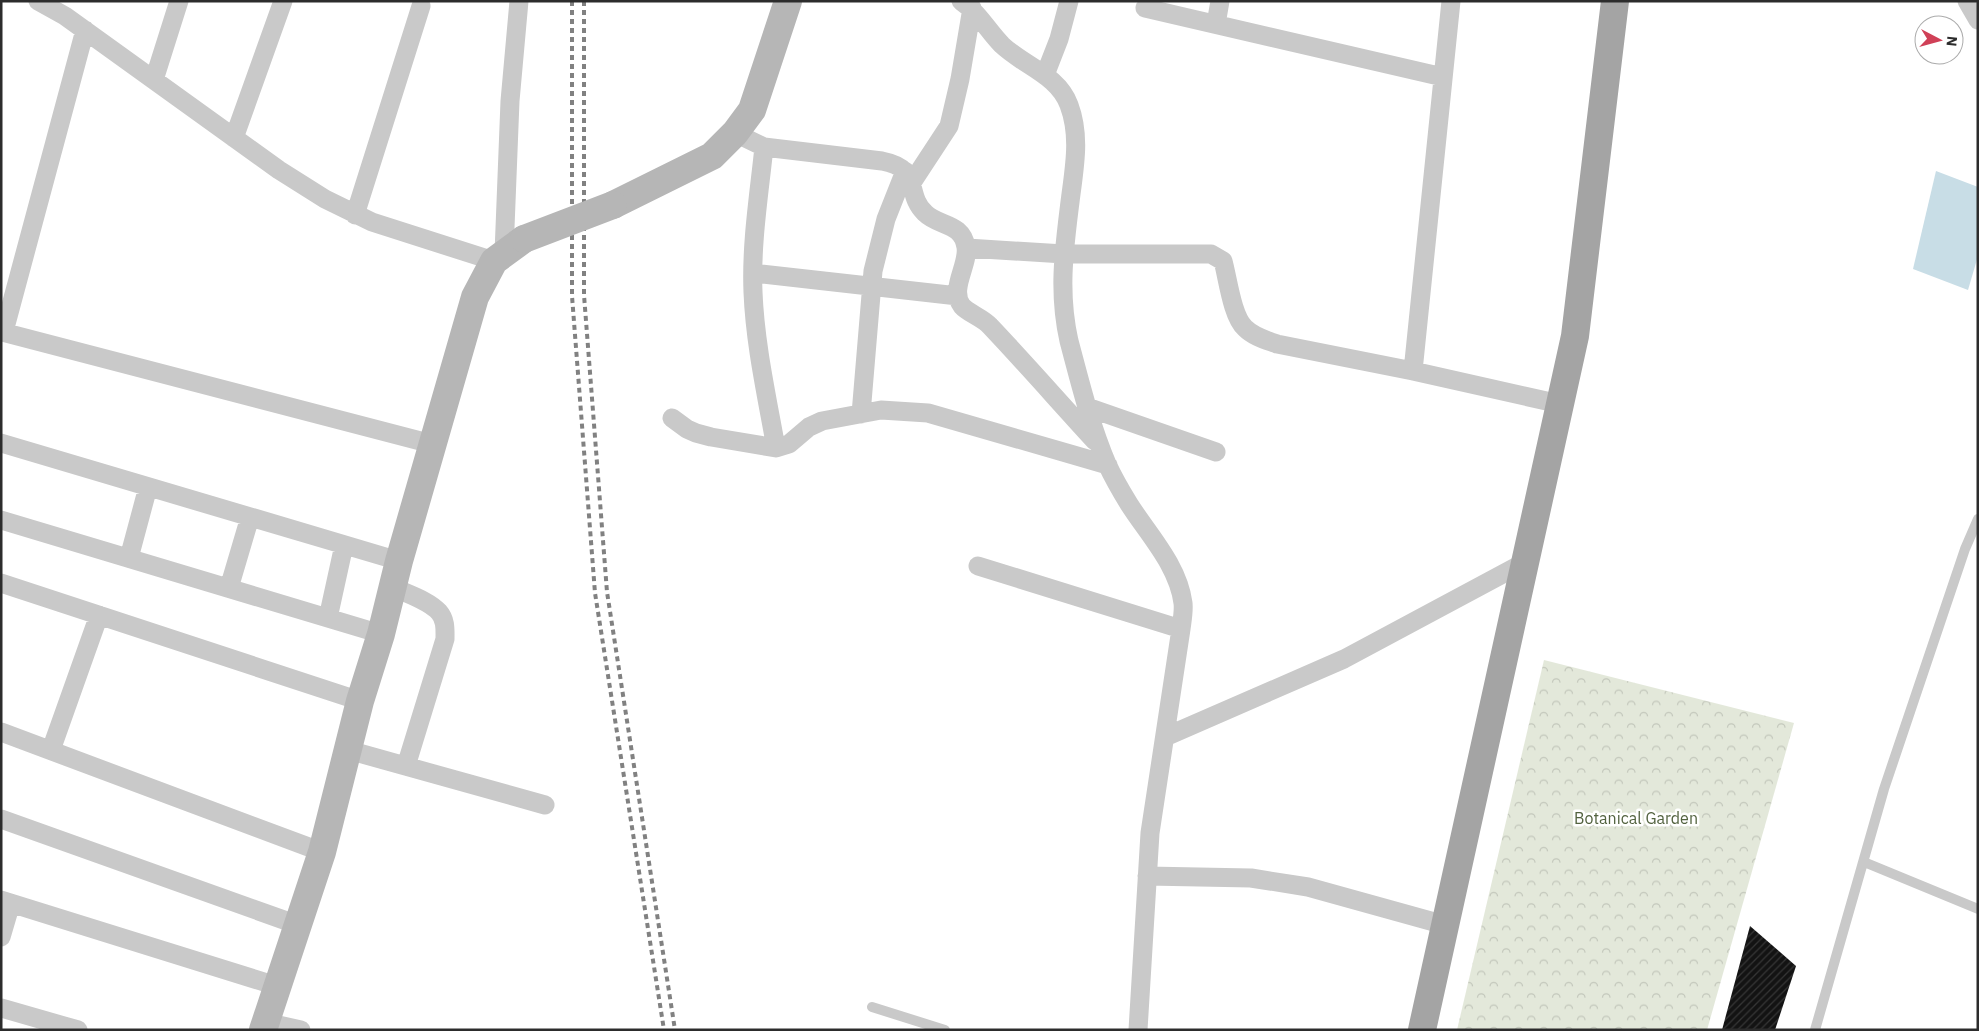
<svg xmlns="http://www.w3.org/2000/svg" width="1979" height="1031" viewBox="0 0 1979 1031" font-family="'IBM Plex Sans',sans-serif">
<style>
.park{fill:url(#park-crowns)}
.water{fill:#c8dde6}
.building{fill:url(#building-hatch)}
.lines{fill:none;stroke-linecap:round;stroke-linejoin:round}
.service{stroke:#c9c9c9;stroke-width:10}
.minor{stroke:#c9c9c9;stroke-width:19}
.secondary{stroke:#b6b6b6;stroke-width:28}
.primary{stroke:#a4a4a4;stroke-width:28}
.rail{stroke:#818181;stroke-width:4;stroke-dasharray:5 4;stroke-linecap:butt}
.secondary-bridge{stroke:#b6b6b6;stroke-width:28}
.labels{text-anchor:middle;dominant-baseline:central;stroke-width:5;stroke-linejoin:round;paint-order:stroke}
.park-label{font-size:16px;fill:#52623f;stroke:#fff}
</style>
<defs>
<pattern id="park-crowns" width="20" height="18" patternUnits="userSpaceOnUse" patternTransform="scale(1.25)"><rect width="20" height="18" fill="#e3e8da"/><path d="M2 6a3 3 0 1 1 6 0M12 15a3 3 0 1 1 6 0" fill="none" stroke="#c3c7bb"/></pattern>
<pattern id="building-hatch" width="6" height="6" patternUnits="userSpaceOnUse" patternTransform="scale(1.25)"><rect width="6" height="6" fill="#131313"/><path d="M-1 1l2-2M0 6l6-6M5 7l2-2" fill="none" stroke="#363636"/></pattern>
</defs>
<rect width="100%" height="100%" fill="#fff"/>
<path class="park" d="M1544,660L1794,723L1707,1030H1457Z"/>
<path class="water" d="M1936,171L1978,187V256L1968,290L1913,269Z"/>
<path class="building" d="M1750,926L1796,966L1775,1030H1722Z"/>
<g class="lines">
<path class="service" d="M1864,862L1978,909
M872,1007L945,1030
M1815,1030L1884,789L1965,549L1978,519"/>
<path class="minor" d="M38,1L65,16L279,170L325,199L372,222L494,261
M961,1C979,13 988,31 1002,45C1024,66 1058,75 1069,105C1081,137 1074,169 1070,202C1064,250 1058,293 1069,341C1080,382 1090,424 1107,464C1113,477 1121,491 1129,504C1148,534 1178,565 1183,603C1184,611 1182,621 1181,629L1150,833L1138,1030
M1967,1L1978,20
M1145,8L1443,77
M1216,24L1220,1
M1045,75L1059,39L1069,1
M154,80L179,1
M735,133L764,147L882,161C923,169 904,193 925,213C939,227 962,222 966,247C969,265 949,289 962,306C968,313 983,318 990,326C1026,364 1060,403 1095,441
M234,138L283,1
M764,147C759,195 751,244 753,292C755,344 767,397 776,448
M911,184L949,126L960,79L972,8
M355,215L421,6
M967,248L1064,254H1211L1223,261C1228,279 1232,316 1245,328C1254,337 1266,340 1277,344L1413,371L1560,404
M504,253L510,101L519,1
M753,273L958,296
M1,332L6,324L85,30
M2,332L432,444
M1413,371L1451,1
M1087,407L1216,452
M861,414L873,271L886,219L905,171
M672,418L687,429L696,433L711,437L776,448L789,444L809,427L822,421L881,410L928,413L1108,465
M1,443L399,561
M1,520L381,634
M129,558L148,487
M978,566L1181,629
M1,583L360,701
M393,587C407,594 428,600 439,612C446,620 445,630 445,639L406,766
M229,588L250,517
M328,618L344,545
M1,732L322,852
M1165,737L1344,659L1525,562
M51,750L99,615
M348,750L545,805
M1,819L298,925
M1147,876L1251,878L1308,887L1445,925
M1,900L277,986
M1,937L11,903
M1,1008L78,1030
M265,1022L301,1030"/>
<path class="secondary" d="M613,205L712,156L735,133L752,110L788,1
M263,1030L322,852L360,701L381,634L399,561L475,297L494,261L524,239"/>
<path class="primary" d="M1422,1030L1575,336L1615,1"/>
<path class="rail" d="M572,1V296L595,593L664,1030
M584,1V295L607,592L675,1030"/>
<path class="secondary-bridge" d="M524,239L613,205"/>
</g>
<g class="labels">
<g class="park-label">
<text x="1636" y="818">Botanical Garden</text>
</g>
</g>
<rect width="1979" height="1031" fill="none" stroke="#2c2c2c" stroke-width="5"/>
<g transform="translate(1939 40) rotate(96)"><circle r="24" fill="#ffffff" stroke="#ababab"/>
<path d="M0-4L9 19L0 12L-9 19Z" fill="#d04057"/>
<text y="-8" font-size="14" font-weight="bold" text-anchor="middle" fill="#2c2c2c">N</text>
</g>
</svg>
